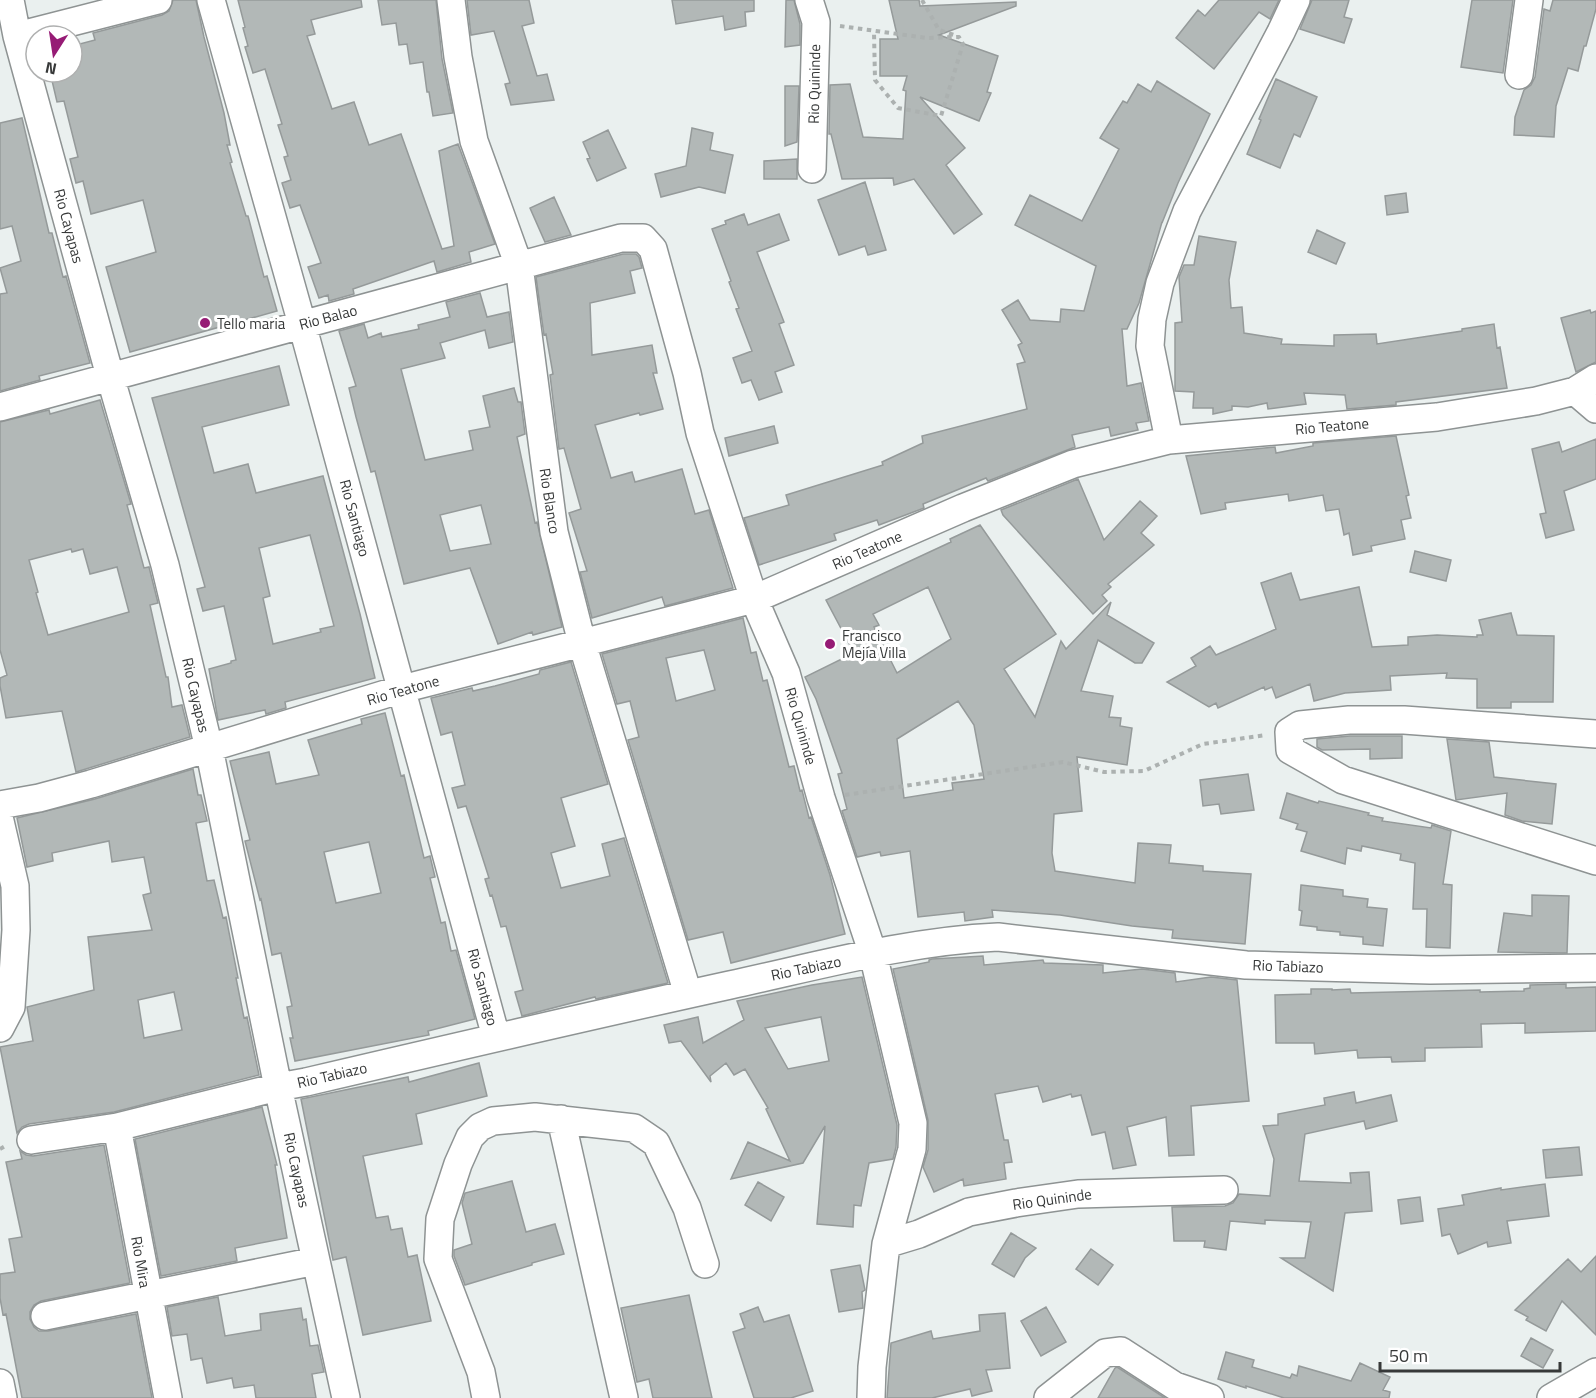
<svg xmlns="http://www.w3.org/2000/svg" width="1596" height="1398" viewBox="0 0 1596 1398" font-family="'Titillium Web',sans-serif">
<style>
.building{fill:#b2b8b7;stroke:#959a9a;stroke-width:1.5;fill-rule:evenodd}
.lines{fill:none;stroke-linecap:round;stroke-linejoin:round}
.minor-casing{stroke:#8e9393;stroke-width:30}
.path{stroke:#acb1b0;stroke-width:4;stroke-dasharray:4.5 4.5;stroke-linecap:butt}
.minor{stroke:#fff;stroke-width:27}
.poi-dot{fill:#961b75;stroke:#fff;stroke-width:2}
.labels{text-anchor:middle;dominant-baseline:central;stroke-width:6;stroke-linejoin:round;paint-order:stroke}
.street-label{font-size:15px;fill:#373939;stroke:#fff}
.poi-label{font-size:15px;fill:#373939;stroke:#fff;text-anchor:start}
</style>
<rect width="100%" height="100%" fill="#eaf0ef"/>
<path class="building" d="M173,0H196L204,37L224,113L230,145H227L232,162L230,163L246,216H248L264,277L267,276L277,311L130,352L106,267L156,252L143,200L91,214L83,181L76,183L70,159L78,157L64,101L57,102L50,72H72V46L95,40L93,33L162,15L169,11Z
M238,0H361L362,7L311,20L315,34L307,36L332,109L354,102L369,145L401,134L442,249L454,246L439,151L458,144L495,244L469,252L471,262L437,272L434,261L353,289L354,294L329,301L328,295L319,298L308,267L321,263L300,205L290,208L282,183L291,180L284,157L288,156L278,125L282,124L265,69L253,73L245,47L248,46L243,28L245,27Z
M378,0H436L442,59L453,113L433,116L429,92H427L423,62L410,64L407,44L399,45L396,23L382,25Z
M467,0H529L534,23L522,26L537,76L547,74L554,100L511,105L505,84L510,83L494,31L471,35Z
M672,0H754V11L745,12L746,26L725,30L723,16L676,24Z
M786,0H794L800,24V45L785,47Z
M889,0H919L920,6L1016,2V6L939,35L998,56L987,92L991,93L979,121L920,97L965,148L946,165L982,214L954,234L914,179L894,185L893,178L842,179L831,134H829L830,85L850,84L863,137L903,139L906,91L903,90L907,76H880V39H898Z
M1219,0H1279L1270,19L1259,12L1214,69L1176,38L1198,10L1205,16Z
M1312,0H1349L1344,17L1352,19L1344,43L1300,29Z
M1472,0H1513L1503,73L1461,67Z
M1553,0H1596V9L1586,46H1584L1578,71L1568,68L1556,106L1554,137L1514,135L1515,117L1524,90L1531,85L1535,77L1544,9L1550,11Z
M1276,79L1317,97L1300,137L1294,134L1280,168L1247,154L1261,120L1259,119Z
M1157,81L1210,114L1178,183L1162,223V222L1139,303L1127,329H1122L1127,386L1141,383L1149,421L1136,423L1138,430L1111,436L1109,427L1072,435L1075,447L988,481L986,478L923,504L924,508L879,525L877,520L834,534L836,540L759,565L744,518L789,505L786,495L883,465L882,462L923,443L922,436L1027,409L1017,364L1025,362L1018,345L1022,343L1002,310L1018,300L1030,320L1060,322L1061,309L1084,311L1096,266L1015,225L1030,195L1082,221L1119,149L1100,138L1123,101L1127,103L1138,84L1151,92Z
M785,86H799L797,142L785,146Z
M22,118L49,233H52L63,277L66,276L90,363L39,376L40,380L0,391V294L7,293L0,268L21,261L12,226L0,229V123Z
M692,128L713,133L710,150L733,155L725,193L699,187L661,197L655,174L686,166Z
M608,130L626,168L597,181L587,159L590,158L583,142Z
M797,159V179H764V161Z
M865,182L886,250L868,255L865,246L839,255L818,200Z
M1406,193L1408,212L1387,215L1385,196Z
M554,197L571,235L545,242L530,208Z
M744,214L748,225L779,214L789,240L757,252L784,322L779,324L794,365L775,372L782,392L759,400L751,380L742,383L733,358L752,351L736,309L739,308L729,282L731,281L712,229L726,224L725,221Z
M1317,230L1345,243L1336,264L1308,252Z
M1199,236L1236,242L1229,280L1231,308L1242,307L1244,333L1282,339L1281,344L1334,346V335L1376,334L1377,344L1462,331V329L1494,324L1497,348L1500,347L1507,388L1396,402V405L1347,409L1345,395L1304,393L1306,404L1268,409L1267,403L1248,407L1232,406V410L1213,414V408H1193L1194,392L1175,391V323L1182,322L1179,277L1184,265H1194Z
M623,254H636L639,257L642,268L630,271L635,293L590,303L592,355L652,345L657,373H653L663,409L640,415L639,413L595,425L611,478L632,472L635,482L682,469L695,514L709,510L733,588L665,606L662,597L592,618L580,572L587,571L569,513L581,509L564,448L559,449L550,375L553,374L546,334L544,335L536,277Z
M480,293L487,317L509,312L513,342L489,348L485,330L440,343L445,358L401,369L425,460L473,450L469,431L490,427L483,396L514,388L518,402H521L525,434L517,437L535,523L537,522L562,627L533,635L532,632L498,644L470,568L404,584L375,471L371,472L356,417L349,388L356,386L339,331L364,324L368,338L381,333L382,337L419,329L418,325L450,317L446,302ZM481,505L491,544L450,551L440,515Z
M1590,310L1591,313L1596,311V362L1576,372L1561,318Z
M279,366L289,405L202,427L214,473L248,464L256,493L323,476L360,614L375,678L285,702L286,708L266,714L265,710L218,720L209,669L231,663V661L236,660L224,606L203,611L197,589L205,587L152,398ZM310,535L334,626L320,629L321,632L273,644L263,598L270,596L259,548Z
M100,400L131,504L127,505L144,568L149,567L158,603L150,605L166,677H168L172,707L182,705L190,737L76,772L62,711L6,718L0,686V678L7,675L0,650V422L49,410L50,414ZM71,549L72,552L83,549L90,574L117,567L129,612L48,635L36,593L38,592L29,560Z
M774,426L778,443L729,456L725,438Z
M1396,436L1409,495L1406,496L1411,518L1401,520L1405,539L1371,546L1372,551L1353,555L1349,533L1344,535L1339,509L1326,511L1323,495L1289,501L1288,494L1225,503L1226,509L1201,514L1186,456L1275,447L1276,453L1313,446V443Z
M1596,439V479L1564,491L1574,530L1546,538L1540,514L1546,513L1532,449L1559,442L1562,452Z
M1078,479L1104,540L1140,501L1157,516L1141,533L1154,545L1108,584L1111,587L1102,595L1107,601L1093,614L1003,515L1001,510Z
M980,525L1056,634L1004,669L1035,717L1061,641L1066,649L1111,602L1107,615L1154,643L1142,663H1135L1098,640L1081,691L1113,696L1109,717L1121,718L1120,726L1132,728L1127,765L1077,757L1082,811L1054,814L1052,853L1055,871L1135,883L1138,843L1171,845L1169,863L1203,866V871L1251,874L1245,944L1172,938L1173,930L1132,926L1060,915L992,910L993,917L965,921L964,912L918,917L910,851L881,856L880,852L857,857L842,811L847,809L838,774L842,773L816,699L805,677L854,653L826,600L951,542L950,539ZM928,587L951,639L897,673L874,627L879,625L873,614ZM958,701L974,725L984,779L952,783L953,790L904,798L897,739Z
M1415,551L1451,560L1446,581L1410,572Z
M1291,573L1300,600L1359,587L1372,647L1408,645V637L1437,635L1477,637V635H1483L1479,620L1511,613L1517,635L1554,636L1553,702H1511V708H1477V679L1446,678L1447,673L1390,676L1391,690L1345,693L1314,701L1310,684L1276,698L1272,687L1265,690L1264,687L1218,708L1216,703L1209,707L1167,682L1196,666L1191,658L1210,646L1216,655L1276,629L1261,583Z
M743,618L751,653L756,652L763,681L767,680L789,767L794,766L800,791L802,790L809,818L811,817L830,875L845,934L731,963L723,932L688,940L628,740L639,737L630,701L617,704L602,654ZM704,650L715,690L676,701L666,658Z
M571,662L608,784L561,798L575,846L551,853L561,888L610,876L602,844L624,838L668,983L596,999L595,997L522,1016L515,992L523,990L506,926L501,927L492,895L490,896L485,879L489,878L466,806L458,808L452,788L465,785L452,732L441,735L431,698L472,688L473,691L495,686L539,674L540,670Z
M385,713L401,776L404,775L424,858L430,856L435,877L430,878L441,923L445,922L451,951L456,950L475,1019L428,1031L429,1035L295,1061L290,1038H293L287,1007L292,1006L281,953L272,955L261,899L260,900L245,841L250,840L230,761L269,752L276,784L319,775L308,740L362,724L361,719ZM369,842L381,893L336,903L324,852Z
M1350,736H1402V758L1370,759V749L1322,750L1317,747V739Z
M1447,739L1489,742L1494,777L1556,784L1552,824L1522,821L1505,815L1507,793L1456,800Z
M193,769L198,795H201L207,821L196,823L207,881L214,880L223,918L226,917L238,978H236L244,1018L247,1017L259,1075L114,1112L29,1124L22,1127L17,1133L0,1047L33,1041L27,1007L94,990L88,937L152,930L143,895L151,893L144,857L112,862L109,841L52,853L53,861L27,867L17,818L95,799ZM174,992L182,1030L144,1038L138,1000Z
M1248,774L1254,810L1221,814L1219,804L1203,806L1200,780Z
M1287,793L1318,803L1319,801L1369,813L1368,815L1383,818L1382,821L1431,828L1432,825L1451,831L1443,884L1452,885L1450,948L1426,947L1427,909H1413L1415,863L1400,860L1401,854L1362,846L1361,851L1347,848L1345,864L1301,851L1307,832L1296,829L1298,824L1280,818Z
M1301,885L1343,890V896L1368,899L1367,907L1387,909L1383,946L1363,944V937L1340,935V932L1317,930V927L1300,925L1302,911L1299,910Z
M1532,895L1569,896L1567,953L1498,952L1504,913L1532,916Z
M983,956L984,965L1043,960L1044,963L1103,965V973L1142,969L1175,973L1176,982L1211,977L1237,980L1249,1101L1191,1106L1194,1155L1169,1156L1166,1117L1127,1127L1136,1165L1113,1169L1105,1132L1092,1135L1081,1095L1072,1097L1071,1094L1043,1102L1038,1086L995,1094L1004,1140H1008L1012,1162L1004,1163L1006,1179L964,1186L963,1179L934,1192L923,1167L928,1150V1120L893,969L929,962V960L932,959Z
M862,977L897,1125L896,1147L893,1159L869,1163L861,1206L854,1205L853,1227L817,1224L825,1126L803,1163L731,1179L748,1142L790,1161L766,1109L768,1108L745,1069L734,1075L726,1063L710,1076L711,1082L681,1041L669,1043L664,1025L698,1017L703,1043L744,1020L737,1001L812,985ZM821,1017L829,1061L788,1069L765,1028Z
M1566,984V988L1596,987V1031L1525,1033V1023L1481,1024L1482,1047L1425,1048V1061L1392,1062L1391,1057L1358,1058L1357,1050L1315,1054L1314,1043H1276L1275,995L1311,994V989H1332V990L1350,989L1351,993L1480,990V992L1524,991V989L1530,988V985Z
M479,1063L487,1096L416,1114L422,1144L363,1156L376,1218L388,1216L391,1230L402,1228L408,1257L417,1255L431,1321L363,1335L346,1257L333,1260L301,1099L408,1077L409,1082Z
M1354,1092L1356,1103L1391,1095L1397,1121L1366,1129L1364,1121L1305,1134L1299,1181L1351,1183L1350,1173L1369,1172L1372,1211L1345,1213L1333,1291L1281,1258H1305L1311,1222L1265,1220V1224L1230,1221L1226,1250L1204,1247L1205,1241H1174L1172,1207L1225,1206L1233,1203L1239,1194L1270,1196L1274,1159L1263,1126L1278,1125V1114L1325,1105L1324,1098Z
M262,1107L277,1165H275L287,1238L235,1248L237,1261L161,1276L135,1139Z
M104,1145L130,1283L41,1301L34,1305L30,1312V1319L34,1327L39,1331H48L136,1314L152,1398H22L6,1314L3,1315L0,1298V1274L15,1272L9,1239L22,1237L6,1162L22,1159L20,1151L26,1155L33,1156Z
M1579,1147L1582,1175L1546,1178L1543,1150Z
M512,1181L526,1232L555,1224L564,1254L532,1263V1265L465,1285L454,1256V1250L472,1244L462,1203L465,1193Z
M758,1182L784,1197L771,1221L745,1205Z
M1545,1184L1549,1216L1507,1221L1511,1243L1488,1247L1487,1242L1458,1254L1450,1234L1442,1236L1438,1209L1464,1205L1462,1195L1501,1188V1190Z
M1420,1197L1423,1221L1401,1224L1398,1200Z
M1011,1233L1036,1248L1025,1258L1014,1277L992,1264Z
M1091,1249L1113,1265L1098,1285L1076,1269Z
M1596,1256V1335L1562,1301L1546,1331L1526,1320L1528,1317L1515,1310L1568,1259L1581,1272Z
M860,1265L865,1290L862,1292L863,1308L839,1312L831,1270Z
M689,1295L712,1398H653L649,1379L637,1382L621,1308Z
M218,1297L225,1336L261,1330L260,1314L301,1308L303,1320L306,1319L310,1346L318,1345L324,1372L312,1374L316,1398H256L254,1385L234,1388L232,1378L207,1383L202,1358L191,1360L187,1334L172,1336L167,1307Z
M758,1307L764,1322L789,1315L813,1391L791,1398H754L733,1332L745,1328L740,1314Z
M1046,1307L1066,1342L1041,1356L1021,1321Z
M1005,1313L1010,1368L986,1370L992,1391L972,1396L970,1389L932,1398H887L891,1343L931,1331L933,1339L980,1331L979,1315Z
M1531,1338L1553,1350L1543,1368L1521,1356Z
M1226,1352L1254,1360L1252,1367L1290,1378L1292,1374L1297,1376L1299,1366L1351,1381L1360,1363L1390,1377L1383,1390L1390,1392L1389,1398H1284L1246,1386V1388L1218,1379Z
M1117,1367L1165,1398H1098L1115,1368Z"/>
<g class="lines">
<defs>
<path id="minor" d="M10,0L17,36L110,376L165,565L209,748L278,1087L346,1398
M211,0L302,324L496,1037
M451,0L458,57L474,141L519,266L554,532L582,643L688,994
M809,0L816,22L812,169
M17,36L158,0
M1519,75L1529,0
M1575,391L1596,409
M0,407L621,238H643L653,249L687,373L700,433L754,599L786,673L821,798L873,954L913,1123L912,1149L886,1244L872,1367L871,1398
M1169,440L1150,346L1152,319L1160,283L1187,211L1281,32L1296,0
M1596,734L1404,720H1349L1300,725L1289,732L1290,750L1343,780L1596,861
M0,805L39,798L91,784L402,689L754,599L963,508L1073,464L1169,440L1437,417L1536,401L1575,391L1596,378
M0,821L15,886L16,930L11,1007L0,1028
M561,1119L624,1398
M117,1127L168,1398
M31,1140L117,1127L278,1087L306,1082C447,1049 588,1016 730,985C818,966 907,941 998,937L1246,965L1430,970L1596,968
M886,1244L919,1234L969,1212L1016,1203L1078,1194L1224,1190
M45,1316L316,1261
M0,1383L3,1398
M486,1398L481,1372L438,1259L440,1219L458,1164L470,1137L480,1127L493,1121L535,1117L634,1128L656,1143L687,1208L705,1264
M1048,1398L1105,1353L1121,1351L1175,1386L1210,1398
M1551,1398L1596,1372"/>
</defs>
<use href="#minor" class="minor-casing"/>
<path class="path" d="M922,0L939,30L957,36
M840,26L927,38L959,37L963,44L941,116L898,108L875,80L874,32
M845,795L1063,762L1104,772L1144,771L1203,744L1266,735
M0,1149L7,1145"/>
<use href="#minor" class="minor"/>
</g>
<g class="poi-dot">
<circle cx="205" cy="323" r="6"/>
<circle cx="830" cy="644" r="6"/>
</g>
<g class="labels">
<g class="street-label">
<text transform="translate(814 84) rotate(-89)">Rio Quininde</text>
<text transform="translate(69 226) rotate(75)">Rio Cayapas</text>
<text transform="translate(328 317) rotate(-15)">Rio Balao</text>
<text transform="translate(1332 426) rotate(-5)">Rio Teatone</text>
<text transform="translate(550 501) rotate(81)">Rio Blanco</text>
<text transform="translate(355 518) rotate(75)">Rio Santiago</text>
<text transform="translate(867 550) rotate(-24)">Rio Teatone</text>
<text transform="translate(403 690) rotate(-16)">Rio Teatone</text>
<text transform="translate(196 695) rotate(77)">Rio Cayapas</text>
<text transform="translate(801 726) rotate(74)">Rio Quininde</text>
<text transform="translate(1288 966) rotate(2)">Rio Tabiazo</text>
<text transform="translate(806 968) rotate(-12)">Rio Tabiazo</text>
<text transform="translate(483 987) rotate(75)">Rio Santiago</text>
<text transform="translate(332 1075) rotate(-13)">Rio Tabiazo</text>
<text transform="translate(297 1170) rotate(78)">Rio Cayapas</text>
<text transform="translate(1052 1199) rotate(-8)">Rio Quininde</text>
<text transform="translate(141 1262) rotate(80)">Rio Mira</text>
</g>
<g class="poi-label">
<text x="217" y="323">Tello maria</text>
<text x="842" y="635">Francisco<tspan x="842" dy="17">Mejía Villa</tspan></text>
</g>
</g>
<g transform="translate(54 54) rotate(192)"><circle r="28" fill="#ffffff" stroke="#afb0b0" stroke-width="1.5"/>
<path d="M0-4.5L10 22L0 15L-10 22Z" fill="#961b75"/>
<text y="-9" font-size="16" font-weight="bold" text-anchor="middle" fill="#373939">N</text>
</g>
<path d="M1380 1362v9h180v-9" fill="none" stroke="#373939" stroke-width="3"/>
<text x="1389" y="1362" font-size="18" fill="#373939" stroke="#ffffff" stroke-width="4.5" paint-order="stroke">50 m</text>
</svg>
